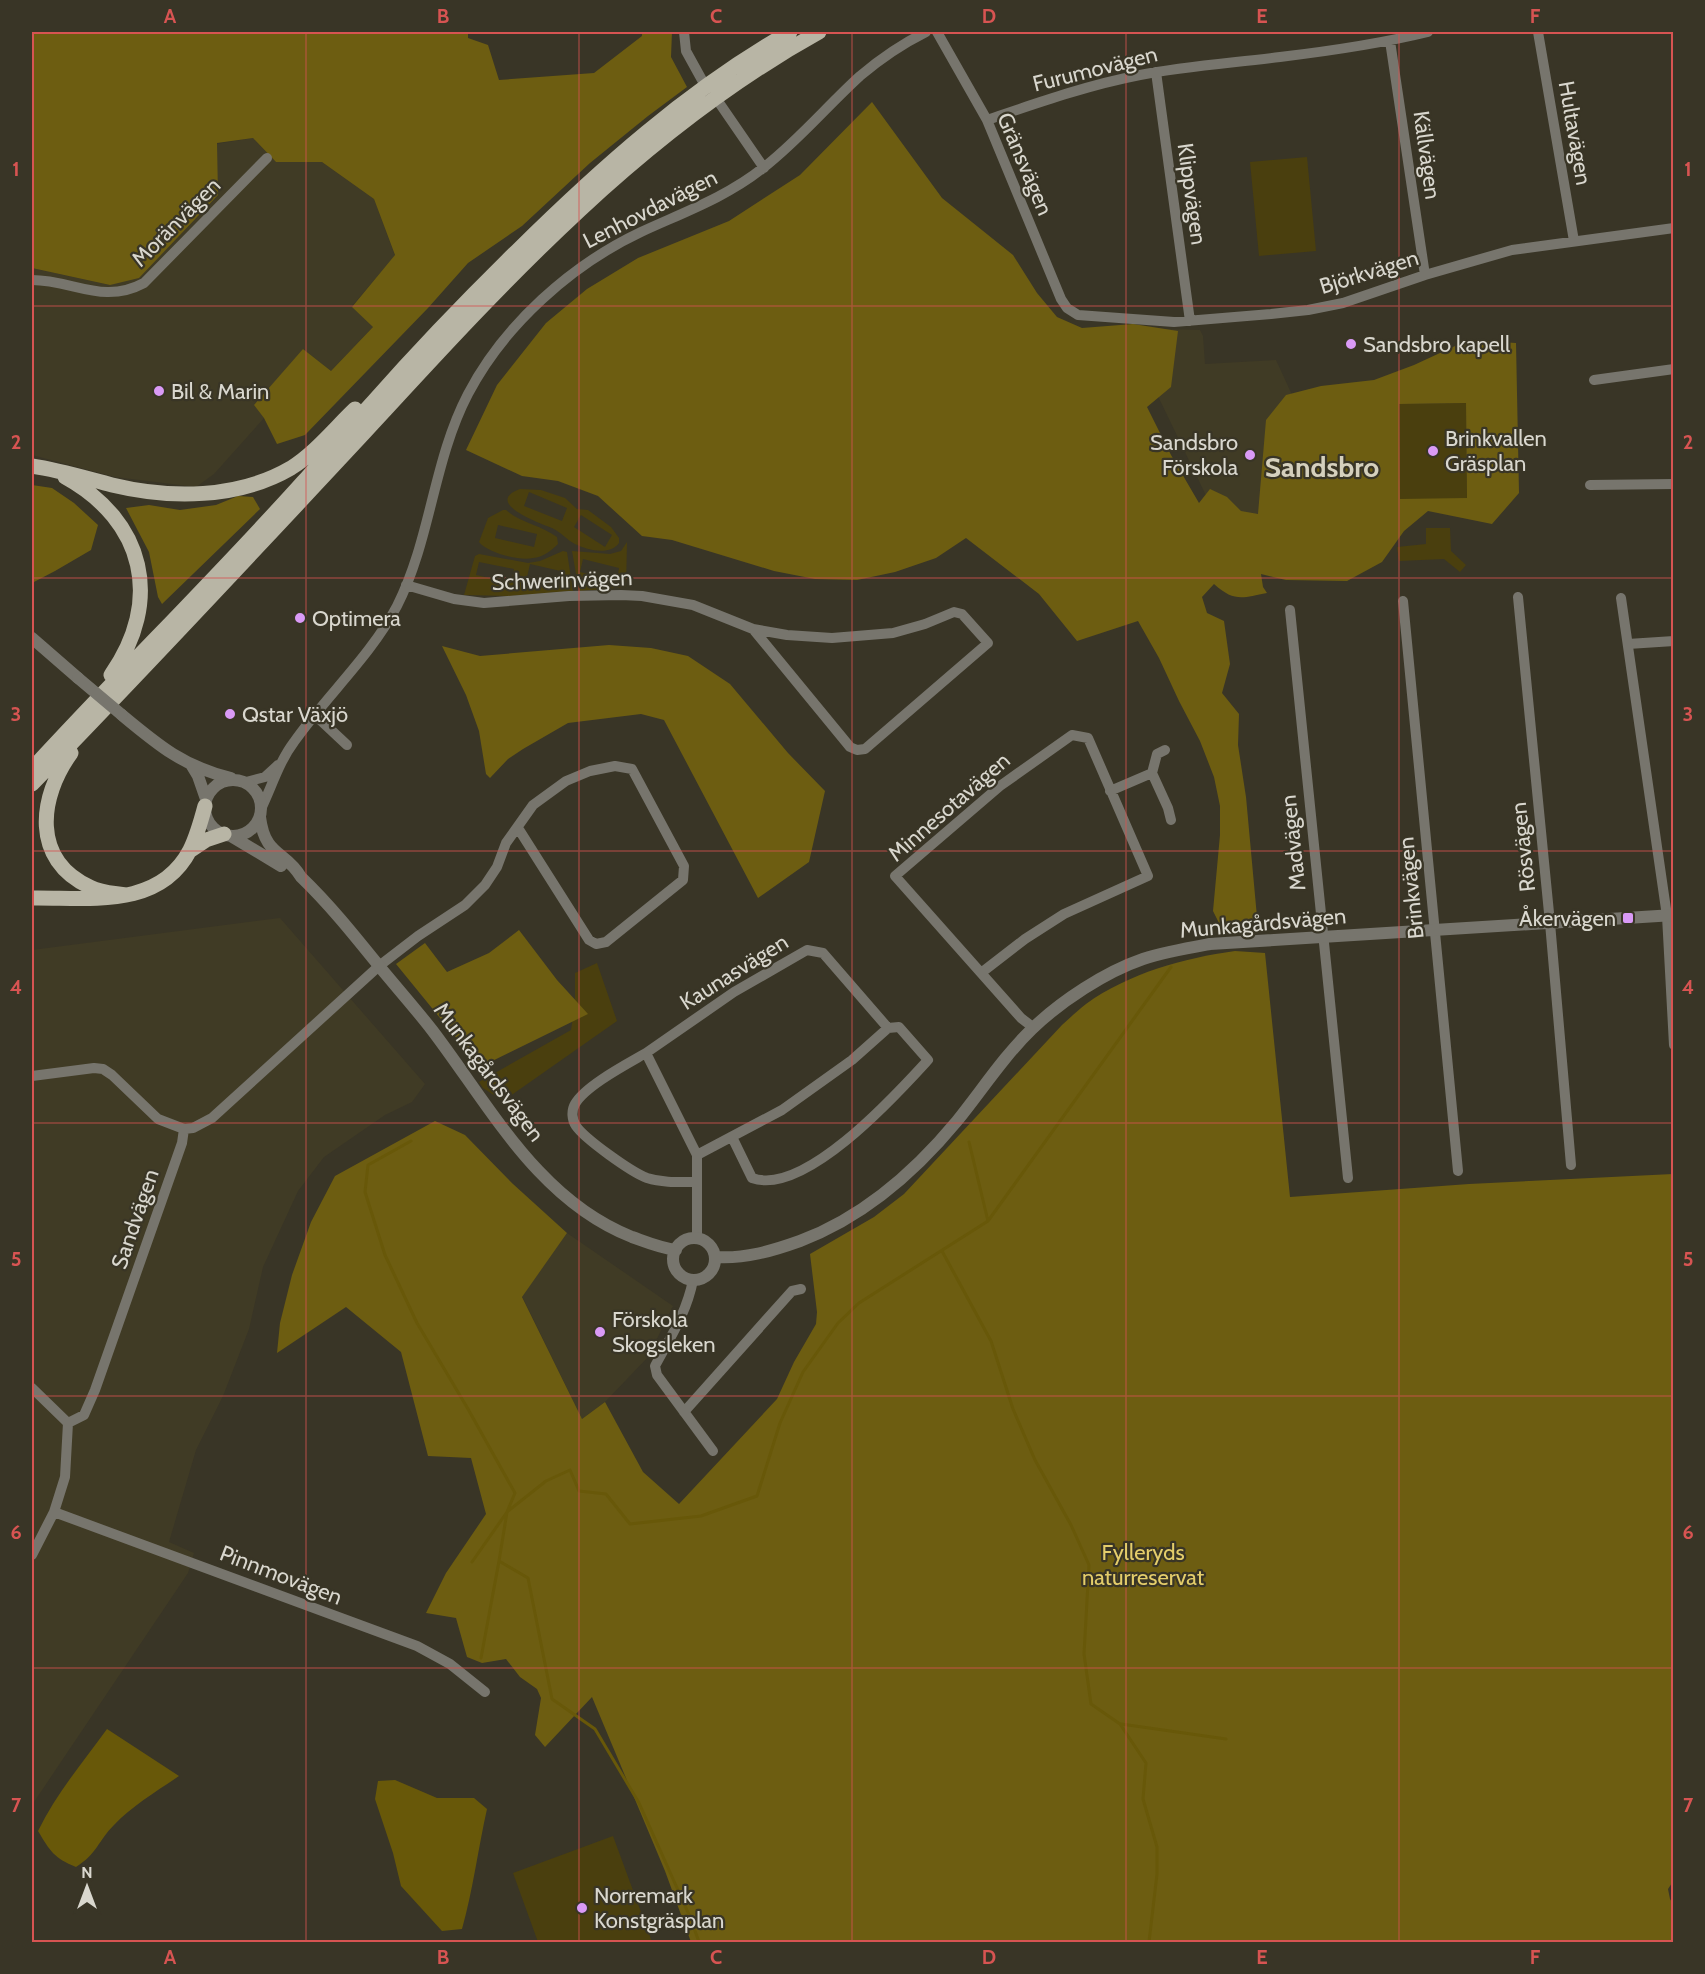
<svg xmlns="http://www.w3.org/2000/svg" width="1705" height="1974" viewBox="0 0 1705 1974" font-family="Cabin,sans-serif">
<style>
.built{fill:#403b25}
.green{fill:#4a3f0e;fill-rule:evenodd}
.forest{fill:#6d5d11;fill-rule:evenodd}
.water{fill:#685809}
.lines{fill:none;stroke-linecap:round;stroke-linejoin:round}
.stream{stroke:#685809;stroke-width:3}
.minor{stroke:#77756d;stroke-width:10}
.tertiary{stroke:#77756d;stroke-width:12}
.primary{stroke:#b8b5a5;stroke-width:15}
.tertiary-bridge{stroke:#77756d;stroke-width:12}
.grid{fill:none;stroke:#d75452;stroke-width:1.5;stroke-opacity:0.55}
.poi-dot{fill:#da9af6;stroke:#393526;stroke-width:2}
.labels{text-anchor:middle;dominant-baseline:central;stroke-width:4.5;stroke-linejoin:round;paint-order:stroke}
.street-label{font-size:22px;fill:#d9d7ce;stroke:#393526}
.poi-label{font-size:22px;fill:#d9d7ce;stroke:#393526;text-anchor:start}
.park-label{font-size:22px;fill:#e4cd6a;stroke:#393526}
.district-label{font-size:28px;font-weight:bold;fill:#d5d0bd;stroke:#393526}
.neatline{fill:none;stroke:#d75452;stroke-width:2}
.grid-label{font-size:20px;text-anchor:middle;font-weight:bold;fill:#d75452}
</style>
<rect width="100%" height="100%" fill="#393526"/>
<path class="built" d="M253,138L276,162H322L374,199L395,256L352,306L373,327L331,371L303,349L264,418L214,474L196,487L115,477L32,455V268L110,285L216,144Z
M1125,328L1200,330L1203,336L1205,364L1276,360L1293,397L1336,520L1214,512Z
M280,918L425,1084L412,1102L385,1115L324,1157L298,1191L263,1267L249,1329L223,1396L196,1450L169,1542L194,1553L188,1573L32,1805V950Z
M567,1233L673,1306L648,1357L605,1402L582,1419L522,1296Z"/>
<path class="green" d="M1307,157L1316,251L1259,256L1250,162Z
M1466,403L1467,499H1400L1399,404Z
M520,489L541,490L565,498L577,509L588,510L611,527L619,538V543C610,556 587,550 575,544C567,540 561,532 552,528C542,524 482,503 520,489ZM529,492L567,508L562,521L524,506ZM581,515L612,535L605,547L574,527Z
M503,510H506C521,523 541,525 557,537L558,544C551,551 543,557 533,558C519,561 488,553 479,542L488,518ZM498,525L537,534L534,547L495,538Z
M1426,528H1450L1451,551L1466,565L1460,572L1444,559L1399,561L1397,547L1426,544Z
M627,542L626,587L579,591L572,551L610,554L621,551ZM583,559L619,568L617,581L580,572Z
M563,551L567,552L573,591L509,596L464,595L475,556L479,554L528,563L540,561ZM479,562L514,569L511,583L476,575ZM530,564L565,572L562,585L527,577Z
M597,963L617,1021L503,1101L483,1088L479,1082L571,1030L575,1005V973Z
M613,1836L652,1942H538L513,1873Z"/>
<path class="forest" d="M32,32H468V38L488,45L499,80L594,73L642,36V32H672L671,57L687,87L648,116L590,163L522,226L468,263L428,308L305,435L277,444L264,418L254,405L303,349L331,371L373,327L352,307L395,255L374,199L322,162H276L253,138L217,143L218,195L139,278L110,285L32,268Z
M872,102L942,198L1013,255L1037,293L1057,317L1082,328L1133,324L1178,331L1171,387L1147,407L1171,455L1199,503L1210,489L1227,497L1241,511L1258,514L1266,420L1286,395L1321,386L1374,380L1414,365L1468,340L1516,343L1519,493L1492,524L1428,511L1404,531L1382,562L1347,581L1286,580L1261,574L1263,587L1267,593C1242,598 1234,602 1214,584L1202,597L1207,613L1224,621L1230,664L1222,693L1239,714L1238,745L1246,797L1257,917L1241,927L1219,923L1213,911L1220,835V806L1214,777L1200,741L1179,701L1159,658L1138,621L1077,641L1039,594L966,538L936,558L895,572L857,580L815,579L774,571L672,540L642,536L598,496L558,481L522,476L466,450L497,385L546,323L587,289L638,258L729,221L800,175ZM1466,403L1467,498L1400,499L1399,404Z
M32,485L52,488L74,503L98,525L91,550L55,571L32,583Z
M238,496L253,497L260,509L162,604L158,597L149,552L126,508L149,505L180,510L216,505Z
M609,645L651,648L688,656L730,684L788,753L825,791L809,862L758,898L664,720L641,714L568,723L523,749L508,759L490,778L486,774L479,731L466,695L442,646L480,656Z
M519,930L557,980L588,1014L480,1067L396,964L425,943L447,972L489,953Z
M1235,951L1265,953L1290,1197L1469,1184L1673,1174L1674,1880L1668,1889L1670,1899L1673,1904V1942H691L665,1871L592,1697L545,1747L535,1735L541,1698L537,1689L520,1677L506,1659L482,1663L467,1657L456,1618L426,1613L446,1573L486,1514L471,1458L428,1456L401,1352L346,1307L277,1353L280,1323L292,1275L311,1222L335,1176L435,1121L465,1135L513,1184L567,1233L522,1297L582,1419L605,1402L643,1472L679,1504L777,1399L794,1362L816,1324L817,1312L810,1254L874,1217L904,1194L1062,1025C1070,1018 1078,1010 1086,1004C1129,973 1184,958 1235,951Z"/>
<path class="water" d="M107,1729L179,1776C157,1791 132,1806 114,1825C98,1841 97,1854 76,1867C54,1858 50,1851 38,1831C56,1794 83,1762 107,1729Z
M395,1780L437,1798H474L487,1809C478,1849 473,1890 462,1929L442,1931L401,1886L393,1853L375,1799L378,1781Z"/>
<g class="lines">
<path class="stream" d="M411,1141L368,1165L365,1192L385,1255L417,1323L468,1409L515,1493L507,1512L499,1561L528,1578L552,1699L595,1729L639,1803L690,1917L699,1942
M969,1142L988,1221
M942,1251L991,1341L1013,1409L1035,1460L1071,1525L1089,1565L1084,1654L1091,1704L1120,1724L1146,1763L1143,1799L1157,1847V1874L1149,1942
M472,1562L507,1512L546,1481L570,1470L579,1491L606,1494L630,1524L701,1516L757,1496L780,1423L803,1372L838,1323L859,1303L988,1221L1171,967
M481,1658L499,1561
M1121,1724L1226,1739"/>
<path class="minor" d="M684,32L686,51L702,80
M937,32L987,120L1061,299L1067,308L1078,315L1174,322L1271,314L1308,310L1343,303L1425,275L1512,250L1674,228
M1538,32L1574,241
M1390,41L1425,275
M1156,72L1190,321
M720,104L764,168
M987,120C1037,103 1088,85 1140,75C1186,66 1233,63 1280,57C1330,51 1379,44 1428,32
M32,280C73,280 103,305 144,283L267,158
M1594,380L1674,369
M1590,485L1674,484
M406,585L454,599L484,603L569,596L621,595L642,596L693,605L753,629L787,635L832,638L893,633L925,624L954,612L962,614L988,643L865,749L857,750L850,747L753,629
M1518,597L1550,923L1571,1165
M1621,598L1667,916L1674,1045
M1403,601L1458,1171
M1290,610L1348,1178
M1628,644L1674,641
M315,715L347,745
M1152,773L1168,808L1171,820
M246,782L265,777L278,765
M1110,791L1152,773L1157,754L1165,750
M261,809C272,786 279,762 294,742C327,695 370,657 397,606C431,539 433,461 468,394C504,325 571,265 641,232C682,213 727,197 763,168C798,141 827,106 860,76C880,59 902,44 926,32
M981,973L1025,939L1064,914L1148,876L1088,738L1072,735L1000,786L895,876L1021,1018L1034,1028
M646,1053C627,1064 585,1086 575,1104C571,1111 572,1120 576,1126C585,1139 631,1172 647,1178C663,1183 680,1182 697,1182
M32,1076L94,1068L103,1069L112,1075L158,1119L184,1129
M697,1155L782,1110L852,1060L888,1028L899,1027L928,1060C896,1095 804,1197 752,1178L732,1137
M697,1238V1155L646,1053L734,992L807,950L823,953L888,1028
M693,1280C687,1312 670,1338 655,1366L657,1375L713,1451
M32,1388L68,1423
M684,1412L792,1291L801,1289
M54,1512L417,1646L450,1664L485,1692
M32,1555L54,1512L65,1477L68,1423L84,1415L95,1390L182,1143L184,1129L193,1128L212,1118L379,966L418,936L465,905L485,885L497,867L506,843L533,805L566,781L590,771L615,766L632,769L684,866L683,880L606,942L596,944L589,940L518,828"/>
<path class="tertiary" d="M32,638L78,678
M122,715C158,745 184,767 231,778
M192,766L198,776L206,799
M205 808a28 28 0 1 1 56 0a28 28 0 1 1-56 0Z
M260,817C265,857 285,850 301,877C330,905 354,935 379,966C397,988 415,1008 432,1030C490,1106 538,1200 632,1237C646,1242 660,1248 676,1250
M231,836L281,866
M673 1259a21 21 0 1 1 42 0a21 21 0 1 1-42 0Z
M715,1257C745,1259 772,1251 800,1241C864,1217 914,1173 957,1121C982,1090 1004,1056 1032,1029C1061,1001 1105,972 1143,959C1165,952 1188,948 1210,944L1674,915"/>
<path class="primary" d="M32,466C59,470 85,478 112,485C170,499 238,499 291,468C315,453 335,428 355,409
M65,477C145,521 163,601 111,675
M71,753C39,797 31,860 90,887C101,893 114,893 126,895
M32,769C121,672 215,580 303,482C327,456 349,428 373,402C419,350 467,300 517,251C600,169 688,90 790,32
M32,784C144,669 254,551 364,433C501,284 640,131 819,32
M191,850L206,840L224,834
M32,898C87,897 159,910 190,850C197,836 201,821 205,806"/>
<path class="tertiary-bridge" d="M78,678L122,715"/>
</g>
<path class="grid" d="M306,32V1942M579,32V1942M852,32V1942M1126,32V1942M1399,32V1942M32,306H1674M32,578H1674M32,851H1674M32,1123H1674M32,1396H1674M32,1668H1674"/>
<g class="poi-dot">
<circle cx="1351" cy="344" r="6"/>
<circle cx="159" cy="391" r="6"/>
<circle cx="1433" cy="451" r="6"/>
<circle cx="1250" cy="455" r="6"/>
<circle cx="300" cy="618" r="6"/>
<circle cx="230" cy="714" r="6"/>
<rect x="1622" y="912" width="12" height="12" rx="3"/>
<circle cx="600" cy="1332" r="6"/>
<circle cx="582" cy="1908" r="6"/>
</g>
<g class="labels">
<g class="street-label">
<text transform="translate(1095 69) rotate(-14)">Furumovägen</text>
<text transform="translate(1575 133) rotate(80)">Hultavägen</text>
<text transform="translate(1427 155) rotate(82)">Källvägen</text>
<text transform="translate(1025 164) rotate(67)">Gränsvägen</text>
<text transform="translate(1192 194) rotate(82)">Klippvägen</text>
<text transform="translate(650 209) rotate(-27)">Lenhovdavägen</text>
<text transform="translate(176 222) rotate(-45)">Moränvägen</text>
<text transform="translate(1369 272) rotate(-17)">Björkvägen</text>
<text transform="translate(562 580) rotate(-2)">Schwerinvägen</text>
<text transform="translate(949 807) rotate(-41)">Minnesotavägen</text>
<text transform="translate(1293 843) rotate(-96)">Madvägen</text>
<text transform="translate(1523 847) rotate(-96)">Rösvägen</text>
<text transform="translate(1411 888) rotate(-96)">Brinkvägen</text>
<text transform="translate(1263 923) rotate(-5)">Munkagårdsvägen</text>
<text transform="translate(734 972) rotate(-32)">Kaunasvägen</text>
<text transform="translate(489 1072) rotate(53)">Munkagårdsvägen</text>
<text transform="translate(135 1219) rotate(-71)">Sandvägen</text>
<text transform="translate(281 1575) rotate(21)">Pinnmovägen</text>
</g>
<g class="poi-label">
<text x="1363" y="344">Sandsbro kapell</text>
<text x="171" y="391">Bil &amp; Marin</text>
<text x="1445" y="438">Brinkvallen<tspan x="1445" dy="25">Gräsplan</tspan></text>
<text x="1238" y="442" text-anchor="end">Sandsbro<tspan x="1238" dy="25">Förskola</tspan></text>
<text x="312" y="618">Optimera</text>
<text x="242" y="714">Qstar Växjö</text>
<text x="1616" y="918" text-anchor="end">Åkervägen</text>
<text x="612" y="1319">Förskola<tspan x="612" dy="25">Skogsleken</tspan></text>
<text x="594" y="1895">Norremark<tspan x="594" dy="25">Konstgräsplan</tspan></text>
</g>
<g class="park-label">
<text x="1143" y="1552">Fylleryds<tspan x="1143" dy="25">naturreservat</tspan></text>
</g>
<g class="district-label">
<text x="1322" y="467">Sandsbro</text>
</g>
</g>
<rect width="1705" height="1974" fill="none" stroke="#393526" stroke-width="66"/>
<g transform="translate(87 1887)" stroke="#393526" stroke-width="4.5" paint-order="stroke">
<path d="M0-4.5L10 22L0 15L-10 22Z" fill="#d9d7ce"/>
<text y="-9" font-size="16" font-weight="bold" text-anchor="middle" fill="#d9d7ce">N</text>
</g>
<rect x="33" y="33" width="1639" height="1908" class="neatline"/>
<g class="grid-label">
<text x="170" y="23">A</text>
<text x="443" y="23">B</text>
<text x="716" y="23">C</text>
<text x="989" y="23">D</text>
<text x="1262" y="23">E</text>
<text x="1535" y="23">F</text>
<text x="16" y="176">1</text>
<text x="1688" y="176">1</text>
<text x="16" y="449">2</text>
<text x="1688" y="449">2</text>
<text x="16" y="721">3</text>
<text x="1688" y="721">3</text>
<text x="16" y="994">4</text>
<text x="1688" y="994">4</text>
<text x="16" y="1266">5</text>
<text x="1688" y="1266">5</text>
<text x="16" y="1539">6</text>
<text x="1688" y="1539">6</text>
<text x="16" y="1812">7</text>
<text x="1688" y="1812">7</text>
<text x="170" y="1964">A</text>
<text x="443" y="1964">B</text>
<text x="716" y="1964">C</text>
<text x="989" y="1964">D</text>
<text x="1262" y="1964">E</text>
<text x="1535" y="1964">F</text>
</g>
</svg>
